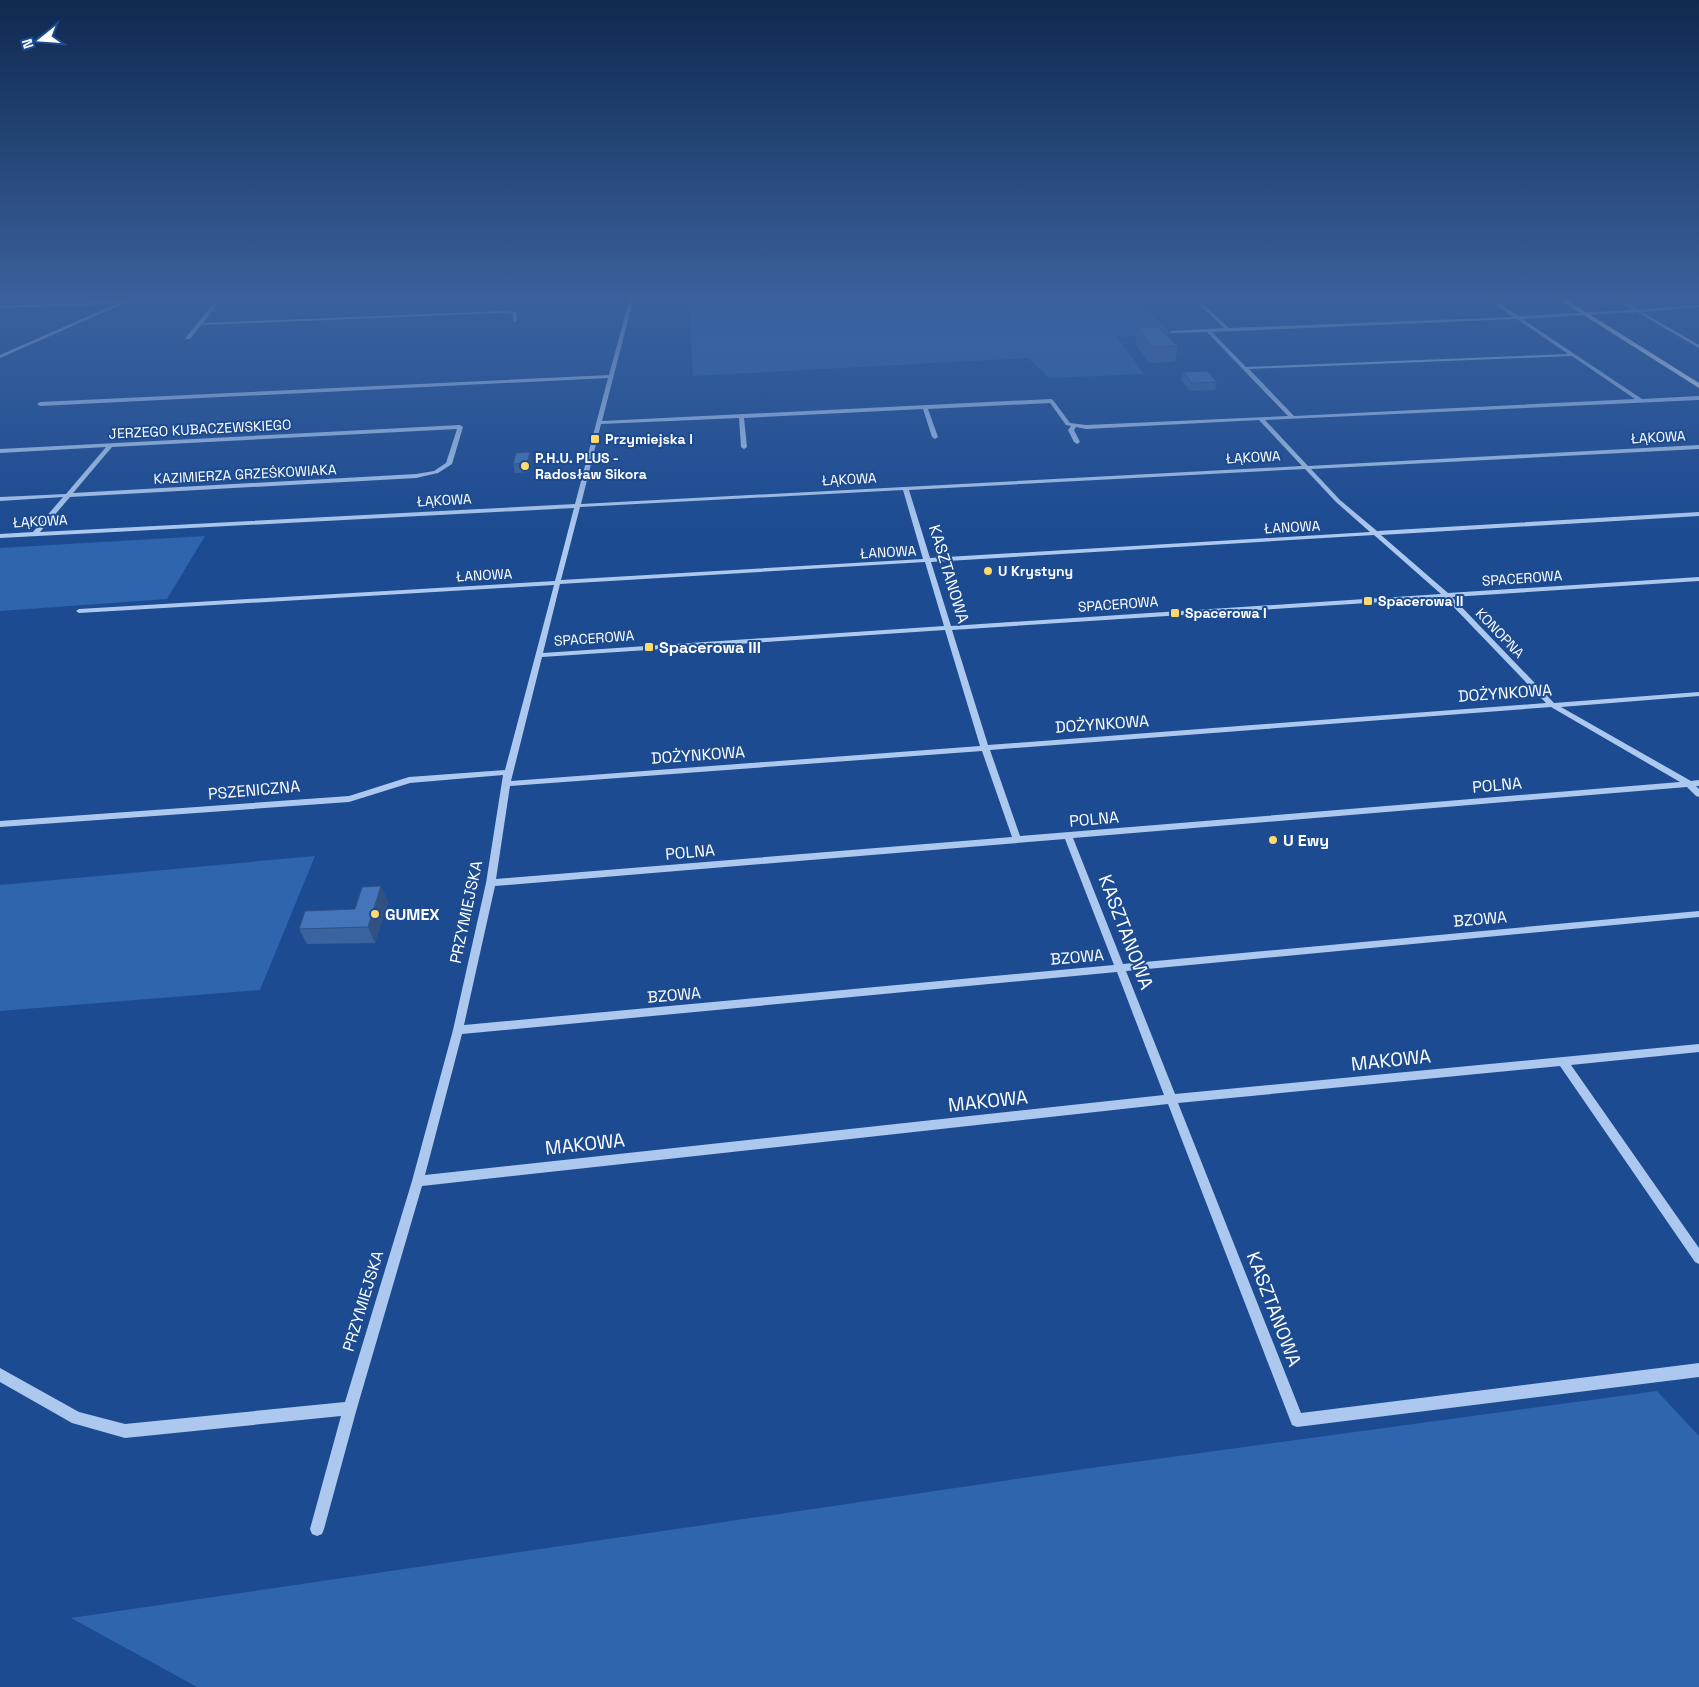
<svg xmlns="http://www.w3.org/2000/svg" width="1699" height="1687" viewBox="0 0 1699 1687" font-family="'Space Grotesk',sans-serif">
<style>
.green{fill:#2f64af}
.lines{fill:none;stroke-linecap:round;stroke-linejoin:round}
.minor{fill:#acc8ee;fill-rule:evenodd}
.major{fill:#f3f7ff;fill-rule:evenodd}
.wall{fill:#3a649f}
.shaded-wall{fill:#305182}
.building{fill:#4474b9;stroke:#305182}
.poi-dot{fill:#ffd969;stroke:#1c4b91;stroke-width:2}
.labels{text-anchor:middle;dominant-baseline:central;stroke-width:4;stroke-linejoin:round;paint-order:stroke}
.far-street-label{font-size:14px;fill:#fff;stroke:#1c4b91}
.far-poi-label{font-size:14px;font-weight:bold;fill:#fff;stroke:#1c4b91;text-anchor:start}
.street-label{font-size:16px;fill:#fff;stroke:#1c4b91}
.poi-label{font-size:16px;font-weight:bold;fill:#fff;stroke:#1c4b91;text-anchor:start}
.near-street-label{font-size:19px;fill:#fff;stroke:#1c4b91}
</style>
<rect width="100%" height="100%" fill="#1c4b91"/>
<path class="green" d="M689,297H1134L1171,333L1117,337L1144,374L1050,378L1028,358L693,376Z
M205,536L167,599L0,611V548Z
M315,856L260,990L0,1011V885Z
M1657,1391L1699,1436V1687H197L71,1618L1098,1467Z"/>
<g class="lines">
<path class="minor" d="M132,297H208L206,298L134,299L0,358V355L116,304L0,308V306L117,302L119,303Z
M219,297H223L203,323L502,311L517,312V321L515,322L513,321V314L502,313L201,325L190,339H186V337Z
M630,297H634L602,421L1051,399L1053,400L1070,423L1086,425L1288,416L1207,332L1169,333L1171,331L1224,328L1191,297H1195L1229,328L1513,317L1485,297H1490L1519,316L1633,310L1612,297H1617L1638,310L1699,305V307L1642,312L1699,345V348L1637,312L1522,319L1642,399L1699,396V400L1265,420L1308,466L1699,445V449L1311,469L1340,500L1377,531L1699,512V516L1381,535L1448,593L1699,577V581L1452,597L1554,703L1699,692V696L1561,707L1691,781L1699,780V786H1696L1699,789V797L1696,796L1687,787L1073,838L1123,964L1699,911V917L1126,971L1175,1094L1699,1044V1052L1571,1065L1699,1248V1264L1695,1262L1560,1066L1178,1103L1301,1413L1699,1363V1377L1297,1427L1292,1425L1168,1104L422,1186L357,1408L324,1529L322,1534L317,1536L312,1534L310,1529L341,1416L125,1438L72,1423L0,1382V1368L79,1412L125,1424L345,1402L412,1181L453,1030L486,883L503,775L410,783L349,802L0,827V821L349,796L409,777L505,770L554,585L79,613L76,611L79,609L555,581L574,508L0,538V534L33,532L63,497L0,501V497L66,494L106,447L0,453V449L460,425L463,427L452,464L438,473L416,478L70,497L40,532L575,504L608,378L40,406L37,404L40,402L609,375ZM1517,319L1568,354L1246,367L1212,332ZM1572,356L1635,399L1294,416L1249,369ZM1050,403L1066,425L1071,426L1068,430L1074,442L1077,444L1080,442L1074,430L1076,427L1086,429L1259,420L1302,466L581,504L601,424L739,418L741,447L744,449L747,447L744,418L923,409L932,437L935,439L938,437L928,409ZM457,429L446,463L434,471L416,474L73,493L112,447ZM1305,469L1336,502L1370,532L930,558L909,490ZM903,490L923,559L561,580L580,507ZM1374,535L1441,594L951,626L931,562ZM925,562L944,626L543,653L560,584ZM1445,598L1546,703L988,745L952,630ZM945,630L980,746L511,781L542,657ZM1551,707L1680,782L1020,836L990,750ZM982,751L1012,837L496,879L510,786ZM1065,839L1114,965L464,1025L495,886ZM1117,972L1164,1095L425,1175L462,1034Z"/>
<path class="major" d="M1555,297H1562L1699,383V388Z"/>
</g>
<path class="wall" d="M1138,328L1178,346L1175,362L1149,363L1135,343Z
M1183,372L1217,382L1215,390L1190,391L1181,380Z
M531,461L529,472L515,473L513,464Z
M381,886L388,902L375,943L307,944L299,929L355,909Z"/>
<path class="shaded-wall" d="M530,452L531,461L529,472L527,463Z
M381,886L388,902L375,943L368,927Z"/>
<path class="building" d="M1158,327L1178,346L1152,347L1138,328Z
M1207,371L1217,382L1192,383L1183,372Z
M530,452L527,463L513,464L516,453Z
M381,886L368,927L299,929L305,911L355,909L362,887Z"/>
<linearGradient id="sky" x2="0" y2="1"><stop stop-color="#0f2950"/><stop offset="0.56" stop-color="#3a619d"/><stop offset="1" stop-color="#3a619d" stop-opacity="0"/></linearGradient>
<rect width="1699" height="533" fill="url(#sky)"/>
<g class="poi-dot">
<rect x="590" y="434" width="10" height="10" rx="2.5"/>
<circle cx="525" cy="466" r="5"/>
<circle cx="988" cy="571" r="5"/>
<rect x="1363" y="596" width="10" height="10" rx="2.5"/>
<rect x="1170" y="608" width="10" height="10" rx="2.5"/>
<rect x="644" y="642" width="10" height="10" rx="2.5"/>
<circle cx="1273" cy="840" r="5"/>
<circle cx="375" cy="914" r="5"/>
</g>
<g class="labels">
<g class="far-street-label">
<text transform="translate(200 429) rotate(-3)">JERZEGO KUBACZEWSKIEGO</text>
<text transform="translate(1658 437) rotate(-3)">ŁĄKOWA</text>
<text transform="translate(1253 457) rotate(-3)">ŁĄKOWA</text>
<text transform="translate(245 474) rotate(-3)">KAZIMIERZA GRZEŚKOWIAKA</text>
<text transform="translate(849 479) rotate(-3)">ŁĄKOWA</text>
<text transform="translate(444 500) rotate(-3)">ŁĄKOWA</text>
<text transform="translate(40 521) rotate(-3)">ŁĄKOWA</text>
<text transform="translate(1292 527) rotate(-3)">ŁANOWA</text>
<text transform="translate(888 552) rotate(-3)">ŁANOWA</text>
<text transform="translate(484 575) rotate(-3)">ŁANOWA</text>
<text transform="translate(1522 578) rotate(-4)">SPACEROWA</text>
<text transform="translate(1118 604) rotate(-4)">SPACEROWA</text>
<text transform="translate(1500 633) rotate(46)">KONOPNA</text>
<text transform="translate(594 638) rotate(-4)">SPACEROWA</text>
</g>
<g class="far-poi-label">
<text x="605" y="439">Przymiejska I</text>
<text x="535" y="458">P.H.U. PLUS -<tspan x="535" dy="16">Radosław Sikora</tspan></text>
<text x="998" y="571">U Krystyny</text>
<text x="1378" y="601">Spacerowa II</text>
<text x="1185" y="613">Spacerowa I</text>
</g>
<g class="street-label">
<text transform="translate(949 574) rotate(73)">KASZTANOWA</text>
<text transform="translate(1505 693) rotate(-4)">DOŻYNKOWA</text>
<text transform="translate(1102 724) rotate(-4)">DOŻYNKOWA</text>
<text transform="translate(698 755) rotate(-4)">DOŻYNKOWA</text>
<text transform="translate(1497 785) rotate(-5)">POLNA</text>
<text transform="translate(254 790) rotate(-5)">PSZENICZNA</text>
<text transform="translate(1094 819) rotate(-5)">POLNA</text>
<text transform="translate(690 852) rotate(-5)">POLNA</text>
<text transform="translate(466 912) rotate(-78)">PRZYMIEJSKA</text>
<text transform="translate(1480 919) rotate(-5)">BZOWA</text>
<text transform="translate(1077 957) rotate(-5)">BZOWA</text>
<text transform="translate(674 995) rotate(-5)">BZOWA</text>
<text transform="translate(363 1301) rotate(-73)">PRZYMIEJSKA</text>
</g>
<g class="poi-label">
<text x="659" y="647">Spacerowa III</text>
<text x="1283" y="840">U Ewy</text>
<text x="385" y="914">GUMEX</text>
</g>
<g class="near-street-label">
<text transform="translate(1126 932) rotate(69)">KASZTANOWA</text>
<text transform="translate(1391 1060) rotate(-6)">MAKOWA</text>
<text transform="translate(988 1101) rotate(-6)">MAKOWA</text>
<text transform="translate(585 1144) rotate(-6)">MAKOWA</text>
<text transform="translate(1274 1309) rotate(69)">KASZTANOWA</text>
</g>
</g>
<g transform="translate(40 40) rotate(253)" stroke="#1c4b91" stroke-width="4" paint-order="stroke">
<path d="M0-4L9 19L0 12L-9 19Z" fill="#ffffff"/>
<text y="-8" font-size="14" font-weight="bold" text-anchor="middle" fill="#ffffff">N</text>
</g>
</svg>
